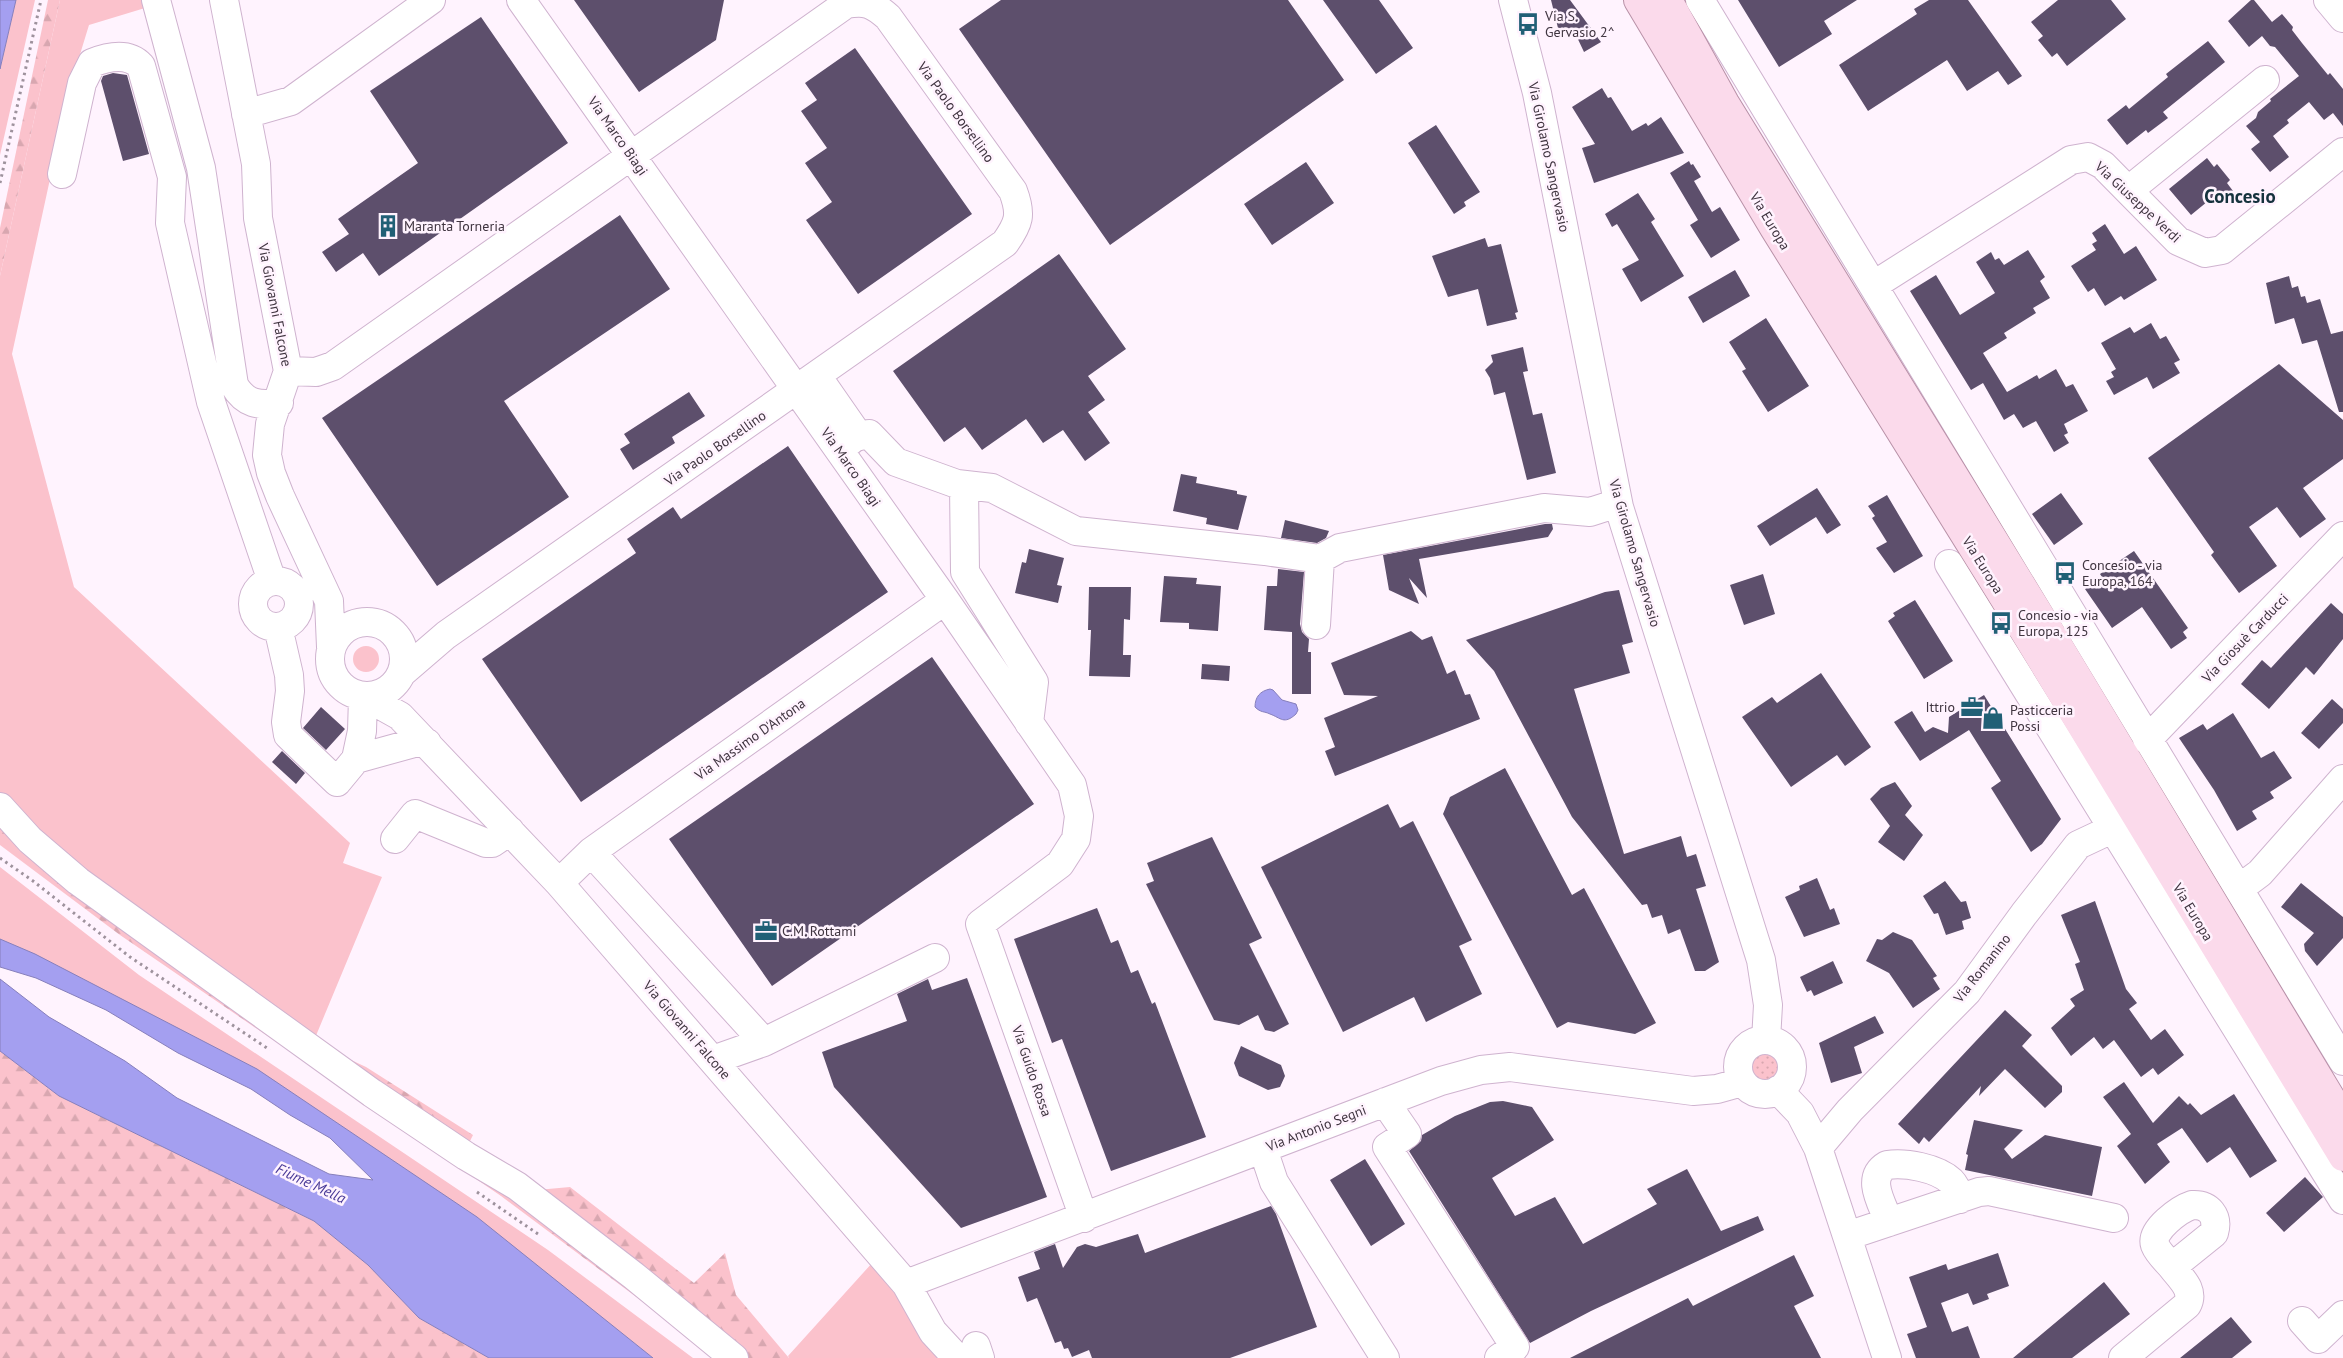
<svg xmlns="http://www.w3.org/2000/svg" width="2343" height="1358" viewBox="0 0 2343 1358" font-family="'PT Sans',sans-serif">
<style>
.grass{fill:#fbc2cc}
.forest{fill:url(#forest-firs)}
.garden{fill:url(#garden-dots)}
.water{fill:#a49ff0;stroke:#867fbb}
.building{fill:#5d4f6c}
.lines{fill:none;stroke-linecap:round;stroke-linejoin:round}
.minor-casing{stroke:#cfb3cf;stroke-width:30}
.major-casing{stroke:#b891a7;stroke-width:30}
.path{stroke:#9e929d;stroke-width:3;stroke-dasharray:2.5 4;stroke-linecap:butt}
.minor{stroke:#fff;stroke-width:28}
.major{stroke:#fbdaeb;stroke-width:28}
.labels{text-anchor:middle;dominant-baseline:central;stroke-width:5;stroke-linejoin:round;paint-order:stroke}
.poi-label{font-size:14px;fill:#403540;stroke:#fff3fe;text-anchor:start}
.street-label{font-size:14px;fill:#403540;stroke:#fff3fe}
.water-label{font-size:15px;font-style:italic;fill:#493a97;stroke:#fff3fe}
.district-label{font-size:19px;font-weight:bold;fill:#15323d;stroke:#fff3fe}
</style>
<defs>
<pattern id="forest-firs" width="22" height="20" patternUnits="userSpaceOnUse" patternTransform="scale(1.25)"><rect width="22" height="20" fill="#fbc2cc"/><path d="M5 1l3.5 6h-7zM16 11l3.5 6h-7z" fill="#d8a7b0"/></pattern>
<pattern id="garden-dots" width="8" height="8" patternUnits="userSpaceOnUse" patternTransform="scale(1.25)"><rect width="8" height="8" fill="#fbc2cc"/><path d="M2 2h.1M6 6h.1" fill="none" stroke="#d8a7b0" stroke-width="1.8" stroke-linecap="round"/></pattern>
</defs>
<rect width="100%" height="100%" fill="#fff3fe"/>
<path class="grass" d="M16,0H35L0,155V69Z
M60,0H143L145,8L89,25L70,87L12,354L74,587L350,843L343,863L382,877L315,1038L32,830L0,793V276Z
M353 659a13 13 0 1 1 26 0a13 13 0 1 1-26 0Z
M0,867L139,975L548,1250L693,1358H653L624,1335L182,1032L35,955L0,939Z
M873,1262L940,1358H789L788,1356Z"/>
<path class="forest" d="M48,0H60L0,276V228Z
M0,793L32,830L334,1052L366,1067L473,1135L468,1145L537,1190L570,1187L694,1283L725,1253L736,1295L789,1358H718L501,1196L120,935L0,845Z
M0,1051L59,1096L314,1221L368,1265L419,1318L489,1358H0Z"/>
<path class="garden" d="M1751 1067a14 14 0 1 1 28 0a14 14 0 1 1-28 0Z"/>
<path class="water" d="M0,0H16L0,69Z
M1270,689L1273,690L1282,700L1296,704L1298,710L1296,714C1284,725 1281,718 1270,714C1264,711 1261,713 1255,707C1255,697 1260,691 1270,689Z
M0,939L35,954L257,1069L477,1217L653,1358H489L419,1318L368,1265L314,1221L59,1096L0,1051V979L49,1017L125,1061L177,1098L329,1174L373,1180L330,1138L290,1115L251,1089L178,1053L106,1010L36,978L0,967Z"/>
<path class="building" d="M574,0H724L716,40L639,92Z
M1001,0H1288L1344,80L1110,245L959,29Z
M1323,0H1379L1413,48L1376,74Z
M1551,0H1570L1601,42L1584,52L1575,33L1560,36Z
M1738,0H1857L1824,21L1832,34L1779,67Z
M1929,0H1968L2022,76L2008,85L1998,71L1967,91L1947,60L1868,111L1839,65L1917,14L1914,9Z
M2058,0H2111L2126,19L2067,66L2057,53L2052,57L2038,40L2043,36L2031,22Z
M2251,0H2254L2272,22L2282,14L2293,27L2292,30L2302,43L2328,75L2330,73L2343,89V126L2333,113L2324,120L2309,102L2287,120L2289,123L2273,136L2289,157L2270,172L2251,149L2260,142L2246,126L2256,118L2258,112L2271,101L2270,99L2299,76L2275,47L2270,46L2262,36L2249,47L2228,21Z
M481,17L568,143L379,276L363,253L336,272L322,252L349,234L338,219L418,163L370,91Z
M2208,41L2225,62L2163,112L2168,118L2148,133L2146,130L2127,145L2107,120L2126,105L2129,109L2168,77L2166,74Z
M855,48L972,214L858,294L806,220L832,202L805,163L827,148L801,111L817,100L805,83Z
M113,73L127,75L149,154L123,161L101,81L103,76Z
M1602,88L1608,98L1611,97L1632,131L1646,123L1648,126L1661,117L1684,153L1594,183L1582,148L1595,144L1572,107Z
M1436,125L1480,192L1464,202L1466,206L1454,214L1408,143Z
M2207,158L2214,167L2217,164L2230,180L2227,183L2233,191L2218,203L2213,197L2191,215L2169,189Z
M1689,161L1691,165L1693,164L1701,177L1694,181L1712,212L1720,207L1740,240L1711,258L1690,225L1698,220L1670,173Z
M1306,162L1334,203L1272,245L1244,204Z
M1638,193L1655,219L1651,222L1684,276L1641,302L1622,269L1639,260L1617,224L1612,227L1605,214Z
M620,215L670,289L504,401L569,497L437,586L322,418Z
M2105,224L2124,254L2136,246L2157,280L2124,300L2121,296L2105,306L2094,288L2088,292L2071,266L2096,250L2092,244L2097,241L2092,233Z
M1485,238L1488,247L1501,244L1518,312L1515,313L1517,319L1487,326L1478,289L1448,297L1432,256Z
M2028,250L2045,277L2040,281L2050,298L2033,308L2036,313L2004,333L2007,338L1983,353L2007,392L2037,375L2039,379L2056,369L2066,387L2073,384L2088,411L2064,424L2068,433L2064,435L2069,443L2054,452L2036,421L2023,428L2014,414L2004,420L1983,383L1971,390L1910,291L1936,275L1960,315L1995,293L1976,262L1991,252L1995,260L1999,258L2004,265Z
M1059,254L1126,349L1088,376L1105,400L1088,412L1110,443L1085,461L1063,430L1043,443L1026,419L982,450L965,427L944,442L893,371Z
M1735,270L1750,296L1703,323L1688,297Z
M2289,276L2292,288L2298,286L2301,297L2305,296L2307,303L2320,299L2331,334L2343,331V412H2339L2317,340L2302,344L2294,318L2275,324L2266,283Z
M1766,318L1809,386L1768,412L1742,371L1746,369L1729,342Z
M2151,323L2160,339L2166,336L2180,360L2174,363L2180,373L2153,389L2147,377L2114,395L2106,381L2114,377L2111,372L2116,369L2101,343L2130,327L2134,333Z
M1523,347L1528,371L1523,372L1533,415L1542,413L1556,473L1527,480L1505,392L1494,395L1490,378L1485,370L1493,362L1491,355Z
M2279,364L2343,420V459L2303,488L2326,519L2300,538L2277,507L2249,527L2277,566L2239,593L2211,555L2214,552L2148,458Z
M689,392L705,416L672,437L675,443L633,470L620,449L630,443L624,434Z
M788,446L888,592L581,802L482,659L636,553L627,539L673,507L681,519Z
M1181,474L1197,477L1196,483L1237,491V494L1247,496L1238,530L1206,524L1207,518L1173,511Z
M1817,488L1841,525L1827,534L1816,517L1770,546L1757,526Z
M2061,493L2083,524L2054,545L2032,514Z
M1887,495L1923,556L1894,573L1876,548L1887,542L1872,518L1875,516L1868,506Z
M1285,520L1329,531L1326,538L1317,543L1281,538Z
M1545,524H1552L1553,529L1548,537L1419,559L1427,598L1409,578L1419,604L1389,590L1383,555Z
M1029,549L1064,558L1057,585L1062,586L1058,603L1015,593L1022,562L1026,563Z
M2134,551L2188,628L2183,632L2187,638L2171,649L2142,607L2112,628L2085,589L2102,577L2100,574Z
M1278,569L1304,572L1300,624L1302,632L1309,639L1308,652H1311V694H1292V632L1264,630L1267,586H1277Z
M1763,574L1775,614L1744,625L1730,585Z
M1164,576L1197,578L1196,584L1221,586L1218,631L1189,629V623L1160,622Z
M1089,587H1131L1130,620L1124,619L1123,655H1131L1130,677L1089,676L1091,630H1088Z
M1619,590L1633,642L1622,645L1630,673L1574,689L1624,854L1681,836L1687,857L1696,854L1706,886L1696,889L1719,962L1705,971H1695L1680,929L1668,934L1662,915L1652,918L1647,904L1642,905L1572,817L1494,671L1466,640L1605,592Z
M1915,600L1953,661L1924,679L1888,621L1895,616L1893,613Z
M2331,603L2343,614V639L2314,675L2306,667L2269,709L2241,684L2262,660L2271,668Z
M1411,631L1422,640L1432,636L1447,674L1455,670L1465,695L1470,694L1480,719L1335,776L1325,751L1335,747L1324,718L1378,696L1344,695L1331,663Z
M932,657L1034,804L772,986L669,839Z
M1202,664L1230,666L1229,681L1201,679Z
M1821,673L1871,747L1845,766L1837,755L1791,787L1742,717L1772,697L1777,703Z
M1984,695L2061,819L2042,844L2031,852L1991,788L2001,781L1969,730L1920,761L1894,722L1912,711L1925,732L1933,727L1948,733L1949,717Z
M2332,699L2343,709V723L2319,749L2301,733Z
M321,707L345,729L326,750L303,728Z
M2233,713L2261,758L2274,751L2292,778L2270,792L2274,798L2252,811L2257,819L2237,831L2214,790L2179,738L2203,724L2207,730Z
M282,751L305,773L296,784L272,762Z
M1505,768L1572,895L1584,888L1656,1023L1635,1034L1568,1022L1557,1028L1443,814L1450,797Z
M1895,782L1912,806L1905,815L1923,835L1904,861L1878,842L1890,826L1870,799L1881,788Z
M1388,804L1400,828L1413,821L1472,940L1459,946L1482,994L1426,1022L1414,997L1343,1032L1261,867Z
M1212,837L1262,938L1249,944L1289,1024L1274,1032L1265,1030L1258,1015L1239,1025L1214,1020L1146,884L1154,881L1147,863Z
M1817,878L1830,910L1834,908L1840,924L1804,937L1785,897L1800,890L1799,886Z
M1945,881L1961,902L1966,901L1971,918L1962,921L1964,929L1946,935L1938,913L1934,914L1923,896Z
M2301,883L2343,917V938L2317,966L2305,951L2304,944L2314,933L2281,907Z
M2095,901L2126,989L2137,1003L2129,1009L2151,1040L2165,1029L2184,1055L2158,1075L2153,1068L2141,1077L2114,1040L2103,1049L2094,1037L2071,1056L2051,1028L2075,1006L2070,999L2084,990L2075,964L2080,962L2061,915Z
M1097,908L1111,943L1118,940L1131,973L1138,970L1152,1004L1155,1002L1206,1137L1111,1171L1062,1039L1052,1043L1014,939Z
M1893,932L1912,940L1937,976L1933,978L1940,989L1913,1008L1889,973L1866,961L1877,939L1882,940Z
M1833,961L1843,983L1814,996L1811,990L1807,992L1800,977Z
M967,978L1047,1197L961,1228L834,1087L822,1052L907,1021L897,994L928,979L932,990Z
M2005,1010L2032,1035L2022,1046L2062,1086V1092L2045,1108L2005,1069L1979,1096L1981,1086L1929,1142L1924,1137L1919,1144L1898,1124Z
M1875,1016L1884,1033L1854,1047L1862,1073L1831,1083L1819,1043Z
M1241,1046L1281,1065L1285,1076L1280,1087L1268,1090L1239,1076L1234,1063Z
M2124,1082L2153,1123L2179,1096L2188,1105L2190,1103L2201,1115L2234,1094L2277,1161L2250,1178L2230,1147L2207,1163L2182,1128L2157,1144L2170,1162L2145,1184L2117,1146L2131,1134L2103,1097Z
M1503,1101L1532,1107L1554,1140L1492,1178L1515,1216L1555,1197L1583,1244L1657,1204L1647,1189L1687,1169L1721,1231L1758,1216L1764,1230L1591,1311L1530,1343L1409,1151L1421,1141L1422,1135L1455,1116L1490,1102Z
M1974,1120L2023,1130L2004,1149L2012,1159L2045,1135L2102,1147L2092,1196L1965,1170L1968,1155L1966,1154Z
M1365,1159L1405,1224L1371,1246L1330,1180Z
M2305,1177L2323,1197L2284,1232L2266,1213Z
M1271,1206L1276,1214L1317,1327L1230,1358H1092L1089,1350L1072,1357L1068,1348L1064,1349L1061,1341L1055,1343L1037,1298L1027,1302L1018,1277L1040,1269L1034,1252L1055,1244L1063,1268L1077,1247L1085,1244L1096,1247L1138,1234L1145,1253Z
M1998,1253L2009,1286L1987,1294L1989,1299L1973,1305L1968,1293L1941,1303L1952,1332L1968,1326L1980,1358H1916L1907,1334L1927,1327L1909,1277L1946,1264L1948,1270Z
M1794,1255L1814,1296L1794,1306L1821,1358H1570L1688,1298L1693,1306Z
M2104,1282L2130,1314L2072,1358H2013Z
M2231,1317L2252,1342L2232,1358H2180Z"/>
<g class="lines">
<defs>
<path id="minor" d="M156,0L201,168L234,385C245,404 259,406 279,403
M224,0L256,164L258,218L288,371L270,424L267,455L271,473L280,496L329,601L331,647
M521,0L945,600L1072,785L1079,816L1076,839L1060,864L980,924L1084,1218
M1513,0L1537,93L1619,507L1761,960L1768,1005L1766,1040
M1700,0L2343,1061
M2328,0L2343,18
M246,114L291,101L431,0
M62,174L82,83L92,63C107,57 128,52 141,66L172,177L170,223L211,402L272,581
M2129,190L2265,80
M1874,285L2071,160L2088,157L2103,165L2178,241L2205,253L2222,250L2343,152
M288,371L316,372L333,366L846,4C866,1 872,3 888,17L1013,191C1022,215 1019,223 1005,243L446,635L403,672
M817,376L858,435
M839,450L855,437L869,434L896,462L957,484L992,488L1076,531L1265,551L1320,559L1316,625
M964,485L965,572L1034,682L1029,723
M1320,559L1340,548L1544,508L1590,512L1618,503
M1949,564L2343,1200
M253 604a23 23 0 1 1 46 0a23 23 0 1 1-46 0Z
M330 659a37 37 0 1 1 74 0a37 37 0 1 1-74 0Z
M278,627L289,675L290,691L286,722L288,735L337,782L356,759L414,743H427
M366,697L400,716L559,883L906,1284L933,1332L957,1358
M2147,740L2343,536
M356,759L362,731L363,697
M0,807L30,840L78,881L372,1093L466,1156L517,1186L634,1276L734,1358
M395,839L415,814L486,843H492L510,831
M591,852L764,1042
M559,883L591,852L945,600
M2240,888L2260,873L2343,779
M1738 1067a27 27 0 1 1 54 0a27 27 0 1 1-54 0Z
M713,1060L764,1042L935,958
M1778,1090L1800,1113L1818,1148L1887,1358
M1385,1102L1407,1134L1387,1147L1515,1347L1499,1358
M1818,1148L1850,1110L1967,992L2024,914L2078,845L2112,829
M1263,1149L1274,1182L1385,1358
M2192,1205C2209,1204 2219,1216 2214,1233L2172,1267C2167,1261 2158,1253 2155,1245C2150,1230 2180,1209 2192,1205Z
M1889,1222C1882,1203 1865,1178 1887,1165C1905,1162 1937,1168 1951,1181C1956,1186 1958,1192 1960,1199
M1847,1236L1979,1192L1989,1191L2114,1218
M906,1284L1441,1081L1481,1070L1510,1067L1693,1091L1717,1089L1742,1082
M2302,1321L2318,1339L2343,1315
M976,1346L980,1358
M2123,1358L2187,1305C2195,1290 2181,1279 2172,1267"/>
<path id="major" d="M1638,0L1774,228L2004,598L2343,1157
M1668,0L1725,103L2051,633L2343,1118"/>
</defs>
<use href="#minor" class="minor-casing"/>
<use href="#major" class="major-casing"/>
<path class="path" d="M0,183L41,0
M0,858L33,881L130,957L270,1050
M477,1192L538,1234"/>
<use href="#minor" class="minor"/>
<use href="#major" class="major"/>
</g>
<defs>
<symbol id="bus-bare" viewBox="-9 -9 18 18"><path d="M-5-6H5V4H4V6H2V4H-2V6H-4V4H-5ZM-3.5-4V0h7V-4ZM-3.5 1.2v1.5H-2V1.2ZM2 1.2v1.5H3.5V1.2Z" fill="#216076" stroke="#fff3fe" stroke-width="2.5" paint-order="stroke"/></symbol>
<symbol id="building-bare" viewBox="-9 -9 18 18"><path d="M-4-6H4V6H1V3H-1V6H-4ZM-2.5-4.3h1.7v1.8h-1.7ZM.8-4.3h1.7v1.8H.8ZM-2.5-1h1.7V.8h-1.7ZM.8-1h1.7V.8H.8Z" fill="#216076" stroke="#fff3fe" stroke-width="2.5" paint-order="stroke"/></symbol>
<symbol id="office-bare" viewBox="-9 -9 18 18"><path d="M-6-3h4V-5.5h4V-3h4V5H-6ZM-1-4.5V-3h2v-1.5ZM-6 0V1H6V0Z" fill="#216076" stroke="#fff3fe" stroke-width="2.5" paint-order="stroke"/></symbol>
<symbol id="shop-bare" viewBox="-9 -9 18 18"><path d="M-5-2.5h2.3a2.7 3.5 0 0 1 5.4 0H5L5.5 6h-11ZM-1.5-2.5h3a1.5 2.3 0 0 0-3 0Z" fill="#216076" stroke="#fff3fe" stroke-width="2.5" paint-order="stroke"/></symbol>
</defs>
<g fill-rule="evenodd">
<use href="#bus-bare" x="1512" y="8" width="32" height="32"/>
<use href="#building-bare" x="372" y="210" width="32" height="32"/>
<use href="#bus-bare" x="2049" y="557" width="32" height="32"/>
<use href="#bus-bare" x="1985" y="607" width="32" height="32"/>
<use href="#office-bare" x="1956" y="691" width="32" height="32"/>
<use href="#shop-bare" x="1977" y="702" width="32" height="32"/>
<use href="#office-bare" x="750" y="915" width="32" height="32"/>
</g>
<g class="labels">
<g class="poi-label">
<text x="1545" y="16">Via S.<tspan x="1545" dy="16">Gervasio 2^</tspan></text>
<text x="404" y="226">Maranta Torneria</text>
<text x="2082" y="565">Concesio - via<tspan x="2082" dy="16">Europa, 164</tspan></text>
<text x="2018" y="615">Concesio - via<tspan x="2018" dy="16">Europa, 125</tspan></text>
<text x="1955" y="707" text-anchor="end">Ittrio</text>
<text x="2010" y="710">Pasticceria<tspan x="2010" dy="16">Possi</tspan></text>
<text x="782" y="931">C.M. Rottami</text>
</g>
<g class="street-label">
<text transform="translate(956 112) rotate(54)">Via Paolo Borsellino</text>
<text transform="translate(618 136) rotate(55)">Via Marco Biagi</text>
<text transform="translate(1549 157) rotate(78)">Via Girolamo Sangervasio</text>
<text transform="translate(2138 202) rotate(43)">Via Giuseppe Verdi</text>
<text transform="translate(1770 221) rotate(59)">Via Europa</text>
<text transform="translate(275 305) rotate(79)">Via Giovanni Falcone</text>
<text transform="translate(715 448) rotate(-35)">Via Paolo Borsellino</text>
<text transform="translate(851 467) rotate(55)">Via Marco Biagi</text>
<text transform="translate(1635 553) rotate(74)">Via Girolamo Sangervasio</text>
<text transform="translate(1983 565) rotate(58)">Via Europa</text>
<text transform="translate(2245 638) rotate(-46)">Via Giosuè Carducci</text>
<text transform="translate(750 739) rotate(-35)">Via Massimo D'Antona</text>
<text transform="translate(2193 912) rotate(59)">Via Europa</text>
<text transform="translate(1982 968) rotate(-52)">Via Romanino</text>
<text transform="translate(687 1030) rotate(49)">Via Giovanni Falcone</text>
<text transform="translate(1032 1071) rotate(71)">Via Guido Rossa</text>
<text transform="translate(1316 1128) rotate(-21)">Via Antonio Segni</text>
</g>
<g class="water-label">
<text transform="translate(311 1183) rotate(25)">Fiume Mella</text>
</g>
<g class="district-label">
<text x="2240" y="196">Concesio</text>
</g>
</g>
</svg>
